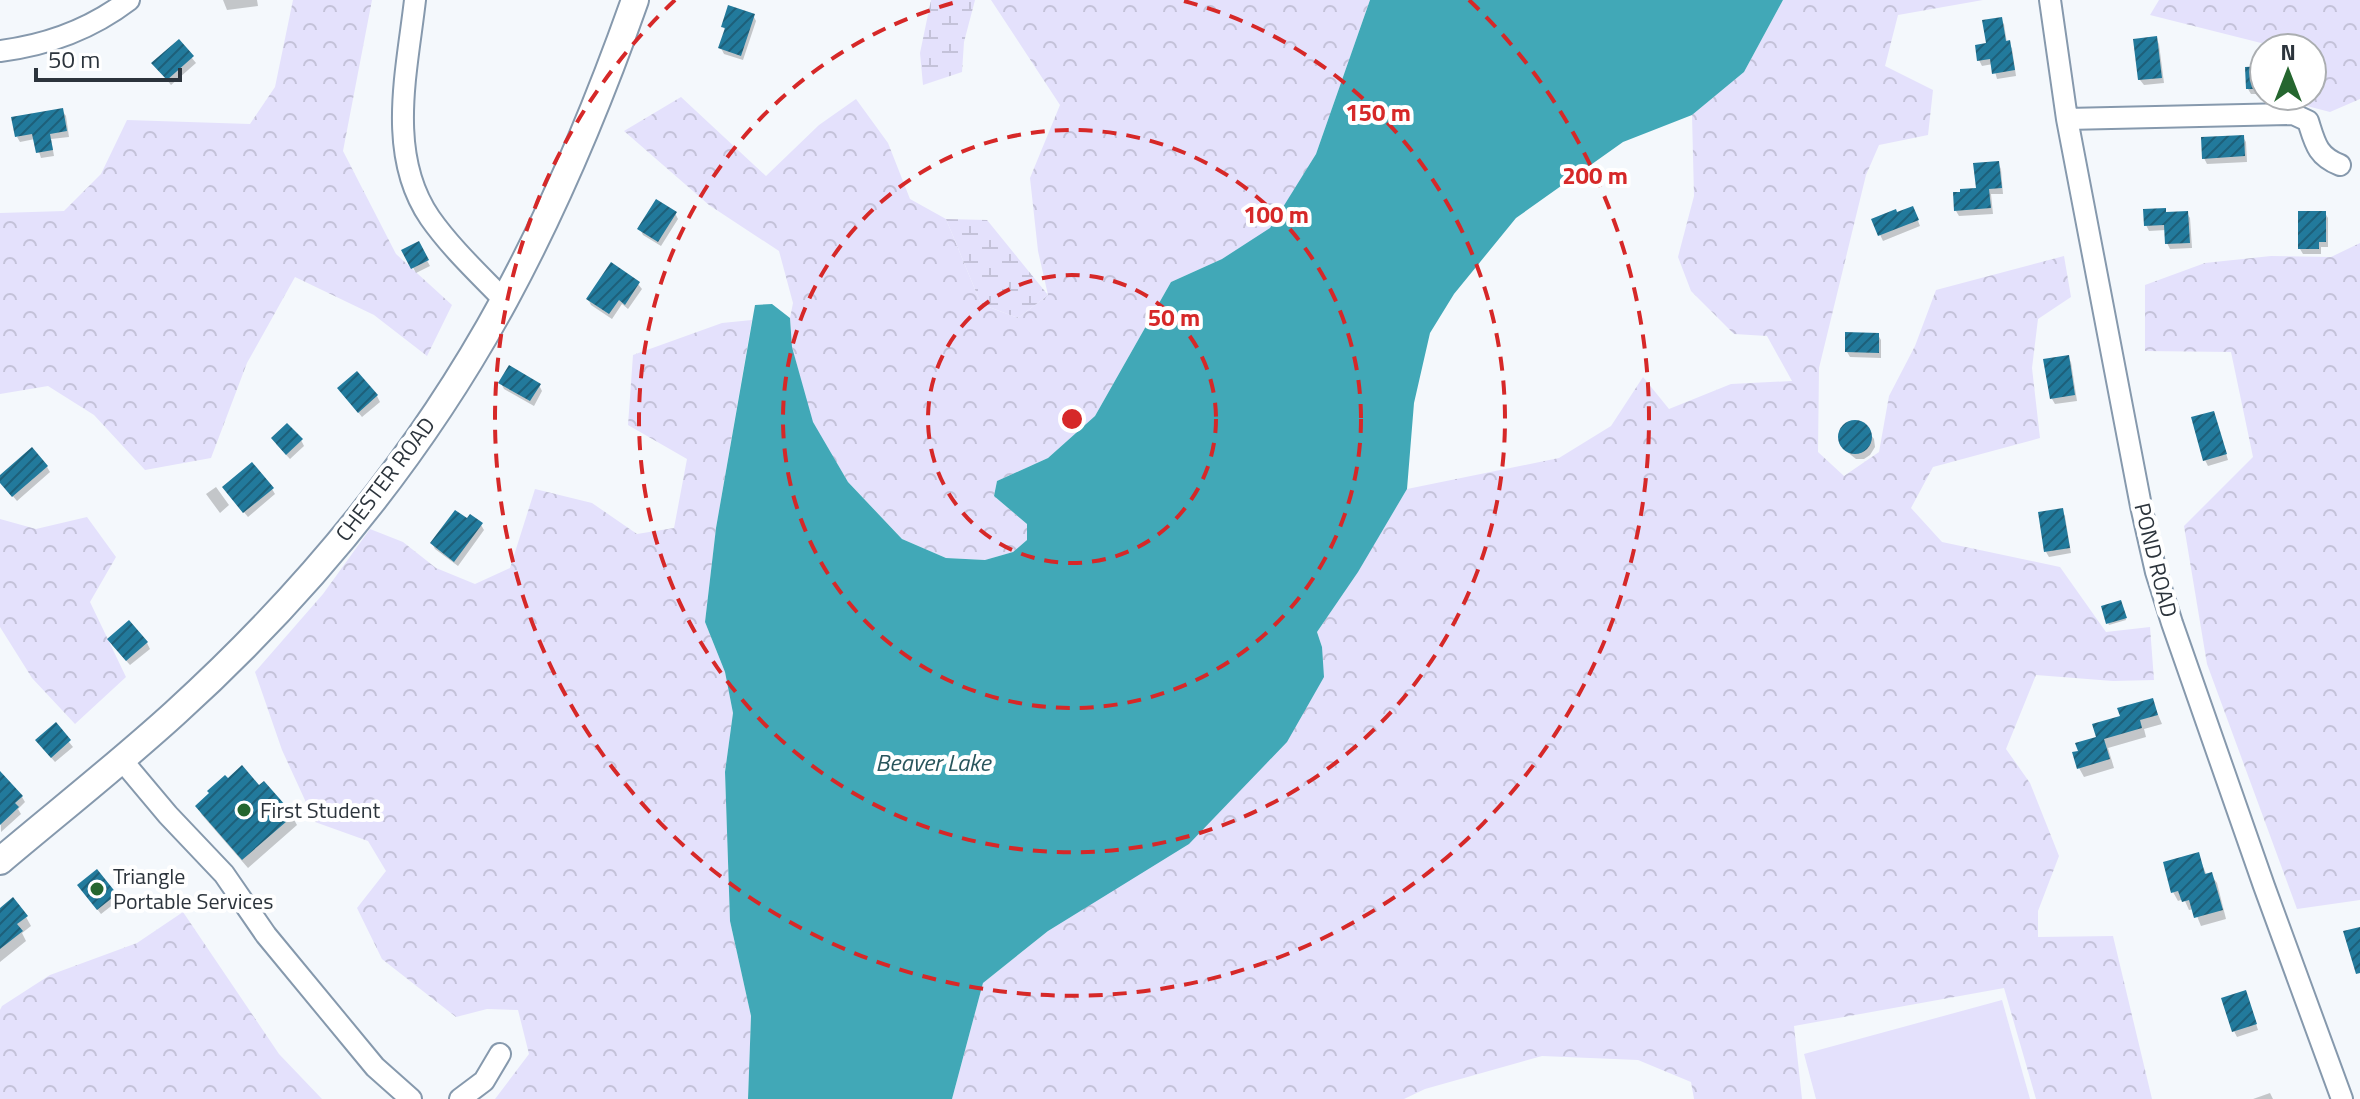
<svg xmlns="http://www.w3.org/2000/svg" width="2360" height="1099" viewBox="0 0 2360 1099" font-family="'Titillium Web',sans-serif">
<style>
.green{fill:#e4e1fc}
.forest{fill:url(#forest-crowns)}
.wetland{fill:url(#wetland-marsh)}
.water{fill:#41a8b7}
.shadow{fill:#0003}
.building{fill:url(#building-hatch)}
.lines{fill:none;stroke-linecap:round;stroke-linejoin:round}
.minor-casing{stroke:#8699ad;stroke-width:24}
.major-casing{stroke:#8699ad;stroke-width:30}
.minor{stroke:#fff;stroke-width:20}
.major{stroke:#fff;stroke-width:26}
.ring{fill:none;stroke:#d62828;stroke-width:4;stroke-dasharray:14 10}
.poi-dot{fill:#25662f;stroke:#fff;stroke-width:3}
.labels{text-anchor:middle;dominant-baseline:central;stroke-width:8;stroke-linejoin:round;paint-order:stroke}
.street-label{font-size:22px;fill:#2c343c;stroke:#fff}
.poi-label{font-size:22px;fill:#2c343c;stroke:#fff;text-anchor:start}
.water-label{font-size:24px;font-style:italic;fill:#28555c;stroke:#fff}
.centre{fill:#d62828;stroke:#fff;stroke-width:4}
.ring-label{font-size:24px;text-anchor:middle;font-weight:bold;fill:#d62828;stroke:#fff;stroke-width:8;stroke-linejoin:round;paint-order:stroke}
</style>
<defs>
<pattern id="forest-crowns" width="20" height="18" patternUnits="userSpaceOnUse" patternTransform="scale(2)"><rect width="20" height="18" fill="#e4e1fc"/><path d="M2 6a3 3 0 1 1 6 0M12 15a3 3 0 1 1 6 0" fill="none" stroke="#c4c2d9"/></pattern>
<pattern id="wetland-marsh" width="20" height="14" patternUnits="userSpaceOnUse" patternTransform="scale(2)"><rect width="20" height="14" fill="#e4e1fc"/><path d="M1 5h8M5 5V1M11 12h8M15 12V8" fill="none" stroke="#c4c2d9"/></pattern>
<pattern id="building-hatch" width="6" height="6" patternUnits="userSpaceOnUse" patternTransform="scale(2)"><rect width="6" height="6" fill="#227a9c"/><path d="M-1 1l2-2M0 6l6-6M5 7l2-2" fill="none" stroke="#1d607a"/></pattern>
</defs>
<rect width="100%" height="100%" fill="#f4f8fc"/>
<path class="green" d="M2002,1000L2030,1099H1816L1804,1054Z"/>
<path class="forest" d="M293,0H372L343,151L396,254L452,305L427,356L374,315L295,277L247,363L211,458L145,470L94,415L48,386L0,394V213L64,211L101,174L127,120L250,124L275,87Z
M991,0H1370L1316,154L1270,229L1222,259L1171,282L1095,416L1048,458L997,481L994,496L1027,524V540L1013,552L985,560L946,558L902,539L848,482L812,422L792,347L790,318L793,303L779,251L709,205L624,131L681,97L766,176L819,125L856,99L888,143L910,199L946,219L981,304L1018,318L1048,295L1038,251L1030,178L1060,105Z
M1783,0H1983L1898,15L1885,66L1933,90L1928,135L1879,145L1866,175L1819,368L1818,452L1844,476L1879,452L1889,396L1915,346L1936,290L2064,256L2071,297L2038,319L2032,368L2040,438L1933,467L1911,508L1942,542L2060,567L2106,632L2150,627L2154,680L2113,681L2036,675L2006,749L2030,783L2059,856L2038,911V937L2113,936L2152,1099H2036L2004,988L1794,1026L1802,1099H1694L1691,1082L1638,1060L1542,1056L1425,1089L1404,1099H952L983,983L1048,931L1322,647L1317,632L1358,571L1407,489L1559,458L1611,426L1643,377L1669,409L1731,384L1792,381L1767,336L1734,334L1691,291L1678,257L1694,196L1692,115L1744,72Z
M2159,0H2360V99L2330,112L2280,99V96H2312V48H2270L2269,45L2150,15Z
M2360,243V900L2297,909L2207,664L2184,526L2253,457L2231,352L2145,351V285L2205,263L2271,256L2331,257Z
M752,320L716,528L705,622L725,672L733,713L725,772L730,921L751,1016L748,1099H495L529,1054L518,1010L487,1009L456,1017L382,959L357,908L386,871L368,841L315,822L282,750L255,672L323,594L370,529L403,542L436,568L475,584L510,568L535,489L592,503L637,534L674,528L687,459L628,425L633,355L722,323Z
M87,517L116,557L90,602L126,677L75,724L32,678L0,627V519L36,529Z
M183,912L279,1054L322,1099H0V1010L2,1006L50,975L137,943Z"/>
<path class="wetland" d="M931,0H975L964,42L962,72L923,85L920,53Z
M946,219L987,220L1048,295L1018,318L981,304Z"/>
<path class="water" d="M1370,0H1783L1744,72L1692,115L1623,142L1516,218L1454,294L1430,333L1414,403L1407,489L1358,572L1317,632L1322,647L1324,677L1287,742L1189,844L1048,931L983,983L952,1099H748L751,1016L730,921L725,772L733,713L725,672L705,622L716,528L755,305L772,304L790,318L792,347L813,422L848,482L902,539L946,558L985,560L1013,552L1027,540V524L994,496L997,481L1048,458L1095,416L1171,282L1222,259L1270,228L1316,154Z"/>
<path class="shadow" d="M223,0H257L258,6L227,10Z
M753,15L756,21L743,60L724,54L721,48L726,31L723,27Z
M2001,19L2004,24L2007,43L2012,48L2016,76L1997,79L1993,64L1982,66L1979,60Z
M2156,38L2159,44L2164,83L2144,85L2140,80L2135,41Z
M178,41L196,63L171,85L157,68Z
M2264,68V94H2251L2248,89Z
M62,110L66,116L69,137L51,139L54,156L41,158L35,139L20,142L17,137Z
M2243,137L2246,142L2247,162L2207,164L2204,158Z
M1998,163L2001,169L2003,194H1991L1993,214L1959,216L1956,211L1962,194L1978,190Z
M2165,210L2167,214L2187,213L2190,218L2192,248L2170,249L2167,243L2166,230L2149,231L2146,225Z
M675,213L678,219L661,246L643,235L640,229Z
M1915,213L1920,226L1883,241L1873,220L1897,214Z
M2325,213L2328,218V247H2321V254H2303L2300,249Z
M418,244L430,266L416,273L404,251Z
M638,284L642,289L628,309L622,304L612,319L591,305L588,299Z
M1878,335L1881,340V358L1850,357L1847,352Z
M2068,357L2071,362L2077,401L2055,404L2052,399Z
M501,383L539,385L542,391L534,406L504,389Z
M339,389L377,396L380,402L362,417Z
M2214,413L2228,460L2208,466L2205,460Z
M1849,423H1862L1874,439L1875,447L1870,455L1864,459H1856L1846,451L1842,445L1840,434Z
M301,440L304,446L290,459L276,444Z
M47,467L50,472L17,501L0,481V478Z
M216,487L229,505L220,513L206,494Z
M272,489L275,494L248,517L228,493Z
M2062,511L2065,516L2071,553L2049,557L2046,552Z
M481,525L484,530L458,566L435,549L432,543Z
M2122,605L2126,620L2109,625L2108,623Z
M147,643L150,649L130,665L112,645Z
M2152,700L2162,724L2144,729L2146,737L2108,748L2114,768L2084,777L2079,768L2098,739L2122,717Z
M55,725L73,747L55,762L41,746Z
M0,788L22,797L25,802L18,809L21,814L1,832Z
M259,788L292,816L297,825L248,868L202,815L197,806Z
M2198,854L2207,876L2211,875L2217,883L2226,919L2201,926L2194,909L2189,910L2184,899L2178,901L2173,892Z
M83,891L115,895L119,900L101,914Z
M0,910L26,917L31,926L22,933L26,941L0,962Z
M2248,998L2258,1030L2237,1037L2234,1031Z
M2270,1093L2273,1099H2253Z"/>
<path class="building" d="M728,5L755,14L741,56L718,48L725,28L721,27Z
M2002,17L2006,41L2010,40L2015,70L1992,74L1990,59L1977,61L1975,45L1986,43L1982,20Z
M2157,36L2162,78L2138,80L2133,39Z
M179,39L194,56L167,80L151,63Z
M2264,66V89H2246L2245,67Z
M63,108L67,131L50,134L53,150L36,153L32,134L15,137L11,117Z
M2244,135L2245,156L2202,159L2201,137Z
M1999,161L2002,188L1989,189L1991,208L1954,211L1953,192H1960V189L1976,188L1973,163Z
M656,199L677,212L658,242L637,229Z
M1913,206L1919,220L1878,236L1871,219L1896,209L1897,212Z
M2166,208V212L2188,211L2190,243L2165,244L2164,225L2144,226L2143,209Z
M2298,211H2326V242H2319V249H2298Z
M419,241L429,260L411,269L401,250Z
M611,262L640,282L625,305L619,300L609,314L586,299Z
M1845,332L1879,333V353L1845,352Z
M2069,355L2075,395L2050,399L2043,359Z
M509,365L541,384L530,401L498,383Z
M357,371L378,395L358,413L337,388Z
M2214,411L2227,454L2203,461L2191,417Z
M1838 437a17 17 0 1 1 34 0a17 17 0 1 1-34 0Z
M287,423L303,439L286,455L271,438Z
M32,447L48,466L12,497L0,483V475Z
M252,462L274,488L243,513L222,487Z
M2063,508L2070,548L2044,552L2038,512Z
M455,510L467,518L470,514L483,523L454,562L430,543Z
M2121,600L2127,618L2106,624L2101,606Z
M129,620L148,642L126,661L107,639Z
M2153,698L2158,715L2140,720L2142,728L2104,739L2110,759L2077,769L2072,752L2078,751L2075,743L2096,737L2092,724L2120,716L2117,708Z
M56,722L71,740L51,758L35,740Z
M242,765L259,785L264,781L294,815L242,860L195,806L209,793L207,791L225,775L228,778Z
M0,771L23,796L15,803L19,807L0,825Z
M2199,852L2205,874L2212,872L2223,910L2194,918L2189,900L2182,902L2178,891L2171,893L2163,862Z
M97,869L117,894L97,910L77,885Z
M13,897L28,916L17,924L23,931L0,949V908Z
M2360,927V973L2356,974L2343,931Z
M2246,990L2257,1024L2232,1032L2221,998Z"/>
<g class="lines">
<defs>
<path id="minor" d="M415,0C407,71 386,154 430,218C451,248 479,274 505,301
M2050,0L2067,119L2141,506L2156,572L2172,623L2264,886L2342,1099
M0,51C48,45 91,29 129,0
M2067,119L2293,114L2308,121C2315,143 2317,156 2340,165
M121,759L168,815L224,874L266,935L375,1067L411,1099
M460,1099L484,1081L500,1054"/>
<path id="major" d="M0,861C58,812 119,764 175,713C306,594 421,454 505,299C557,203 599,102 635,0"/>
</defs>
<use href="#minor" class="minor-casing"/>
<use href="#major" class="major-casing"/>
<use href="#minor" class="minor"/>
<use href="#major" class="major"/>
</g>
<g class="ring">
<circle cx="1072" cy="419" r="144"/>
<circle cx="1072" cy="419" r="289"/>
<path d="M1184 1A433 433 0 1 1 960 1"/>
<path d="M1469 0A577 577 0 1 1 675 0"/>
</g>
<g class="poi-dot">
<circle cx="244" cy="810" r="8"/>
<circle cx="97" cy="889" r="8"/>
</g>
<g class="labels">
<g class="street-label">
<text transform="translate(385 479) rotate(-53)">CHESTER ROAD</text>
<text transform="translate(2156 560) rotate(76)">POND ROAD</text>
</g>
<g class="poi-label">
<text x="260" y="810">First Student</text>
<text x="113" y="876">Triangle<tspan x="113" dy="25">Portable Services</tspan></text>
</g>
<g class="water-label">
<text x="933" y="762">Beaver Lake</text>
</g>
</g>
<circle cx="1072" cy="419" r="12" class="centre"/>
<g class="ring-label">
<text x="1378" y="121">150 m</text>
<text x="1595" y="184">200 m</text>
<text x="1276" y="223">100 m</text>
<text x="1174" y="326">50 m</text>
</g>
<g transform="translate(2288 72)"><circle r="38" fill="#ffffff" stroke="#abaeb1" stroke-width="2"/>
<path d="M0-6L14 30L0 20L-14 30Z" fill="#25662f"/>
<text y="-12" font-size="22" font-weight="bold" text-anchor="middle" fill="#2c343c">N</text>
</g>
<path d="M36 68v12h144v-12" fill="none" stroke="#2c343c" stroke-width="4"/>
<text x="48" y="68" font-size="24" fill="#2c343c" stroke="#ffffff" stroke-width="6" paint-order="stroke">50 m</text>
</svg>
